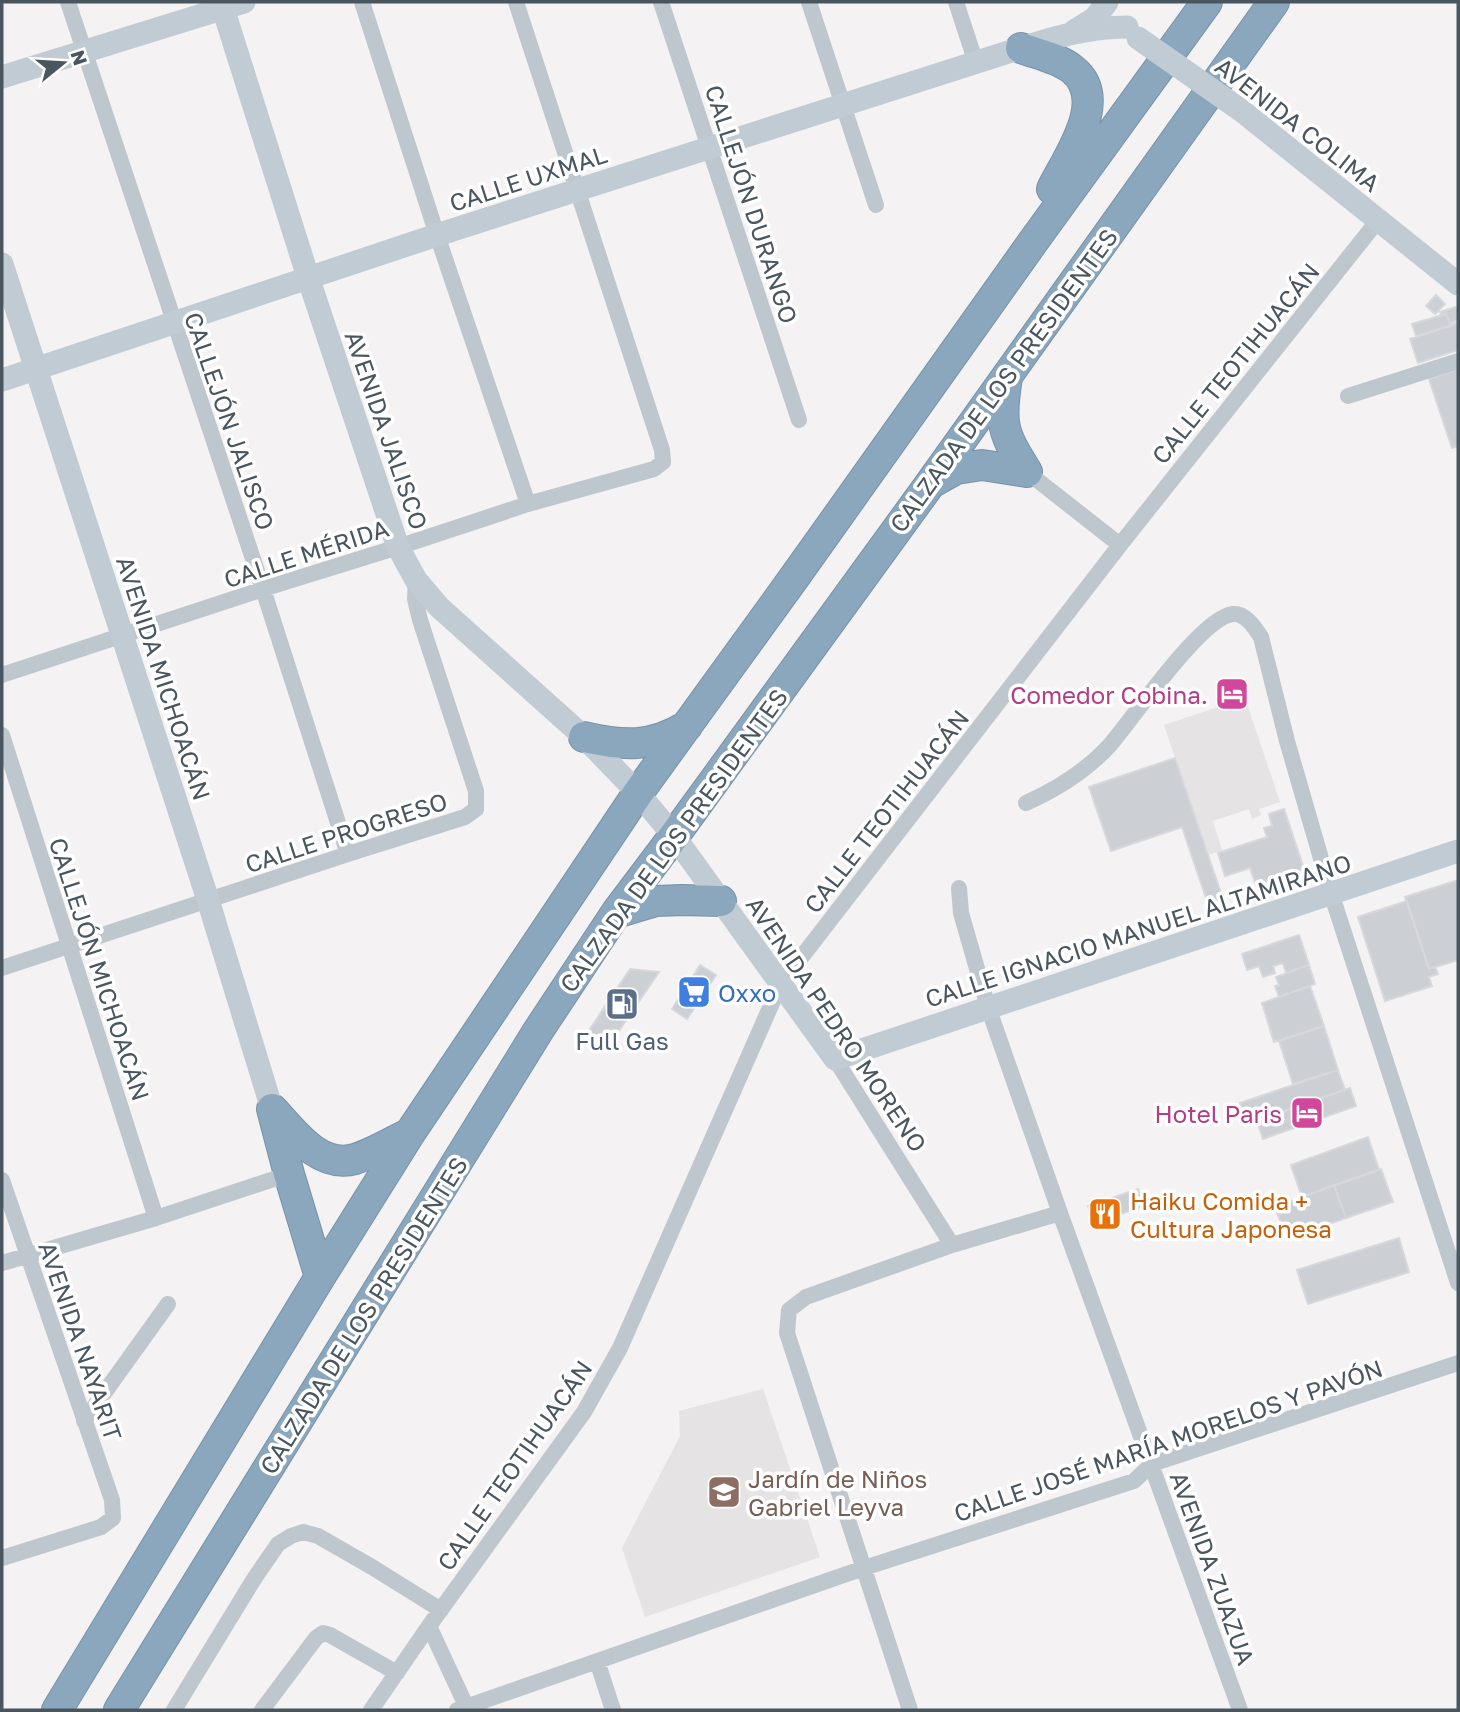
<svg xmlns="http://www.w3.org/2000/svg" width="1460" height="1712" viewBox="0 0 1460 1712" font-family="'Golos Text',sans-serif">
<style>
.education{fill:#e5e3e4}
.building{fill:#cccfd4;stroke:#d6d8dd;stroke-width:2}
.lines{fill:none;stroke-linecap:round;stroke-linejoin:round}
.highway-casing{stroke:#7692aa;stroke-width:32}
.street{stroke:#bec7ce;stroke-width:16}
.secondary{stroke:#c0cbd4;stroke-width:23}
.highway{stroke:#8ba7be;stroke-width:30}
.secondary-bridge{stroke:#c0cbd4;stroke-width:23}
.labels{text-anchor:middle;dominant-baseline:central;stroke-width:7;stroke-linejoin:round;paint-order:stroke}
.street-label{font-size:24px;fill:#4a565f;stroke:#fff}
.hotel-label{font-size:24px;fill:#b23c85;stroke:#fff;text-anchor:end}
.shop-label{font-size:24px;fill:#366cbe;stroke:#fff;text-anchor:start}
.service-label{font-size:24px;fill:#4e5e75;stroke:#fff}
.food-label{font-size:24px;fill:#c56008;stroke:#fff;text-anchor:start}
.education-label{font-size:24px;fill:#785e54;stroke:#fff;text-anchor:start}
</style>
<rect width="100%" height="100%" fill="#f4f2f2"/>
<path class="education" d="M1245,698L1280,802L1259,809L1261,815L1252,819L1249,809L1213,821L1222,850L1208,855L1164,725Z
M763,1389L820,1557L645,1617L622,1548L680,1436L679,1411Z"/>
<path class="building" d="M1436,295L1445,304L1435,314L1426,306Z
M1456,307L1458,310V320L1450,323L1446,314L1441,315L1440,312Z
M1446,314L1451,326L1416,336L1412,324Z
M1458,323V350L1418,363L1410,339Z
M1458,369V446L1452,448L1429,379Z
M1175,758L1223,899L1208,904L1182,827L1111,851L1089,787Z
M1284,809L1304,869L1256,885L1250,868L1225,876L1218,853L1267,837L1264,828L1272,826L1269,814Z
M1458,880V960L1429,969L1405,897Z
M1407,901L1429,969L1435,967L1438,974L1429,977L1432,986L1385,1001L1358,917Z
M1299,935L1309,965L1286,973L1283,963L1273,966L1275,973L1263,977L1259,966L1247,970L1242,954Z
M700,965L716,975L687,1019L672,1009Z
M1309,965L1315,984L1279,997L1275,986L1279,985L1276,977Z
M630,969L659,972L614,1038L586,1035Z
M1310,986L1324,1026L1274,1042L1262,1003Z
M1324,1026L1338,1070L1293,1084L1279,1041Z
M1338,1070L1345,1090L1247,1124L1240,1103Z
M1350,1088L1356,1106L1263,1139L1257,1121Z
M1368,1137L1379,1170L1302,1197L1291,1165Z
M1381,1169L1393,1202L1346,1218L1334,1185Z
M1334,1185L1346,1218L1287,1239L1275,1207Z
M1138,1189L1144,1206L1094,1223L1088,1206Z
M1399,1238L1409,1272L1308,1304L1297,1270Z"/>
<g class="lines">
<defs>
<path id="highway" d="M1021,48C1037,54 1058,58 1072,69C1111,99 1067,158 1052,189
M1007,377C1005,392 1002,407 1004,422C1006,440 1018,457 1027,472
M931,483L956,469L982,465L1027,472
M584,737C623,746 651,748 687,726
M616,913L656,901L682,900L721,901
M272,1109L289,1174L320,1277
M274,1111C294,1133 320,1169 355,1159C374,1153 392,1142 410,1133
M57,1710L320,1277L410,1133L638,793L796,575L1035,239L1207,2
M119,1710L538,1031L616,913L674,836L930,484L1274,2"/>
</defs>
<use href="#highway" class="highway-casing"/>
<path class="street" d="M68,2L263,589L348,854
M362,2L437,235L528,504
M661,2L799,420
M809,2L876,205
M956,2L976,63
M1348,396L1458,361
M1027,472L1120,545
M2,675L263,589L398,547L528,504L654,469L663,462L662,450L516,2
M2,735L156,1218
M1026,803C1057,789 1086,771 1109,746C1132,720 1201,617 1233,614C1246,613 1255,628 1261,637L1287,741L1331,893L1458,1283
M959,888L961,913L988,1007L1060,1213L1240,1710
M2,968L348,854L465,817L476,809V791L420,620L415,599L416,580
M835,1059L952,1245
M2,1180L112,1500L113,1518L101,1527L2,1558
M2,1263L156,1218L289,1174
M84,1421L168,1304
M429,1626L468,1710
M597,1661L613,1710
M174,1710L254,1579L278,1544L291,1536L303,1532L318,1536L372,1567L441,1610
M262,1710L316,1638L323,1633L330,1635L397,1673
M371,1710L429,1626L584,1412L620,1348L780,985L1120,545L1379,219
M457,1710L864,1568L1134,1481L1152,1464L1458,1363
M910,1710L787,1333L789,1310L806,1297L952,1245L1060,1213"/>
<path class="secondary" d="M221,2L308,277L398,547L416,580L439,607L584,737L638,793L674,836L835,1059L1458,851
M1074,31L1095,18L1107,2
M2,77L244,2
M1242,111L1458,284
M2,264L208,900L272,1109
M2,380L437,235L1021,48C1056,37 1089,27 1127,27"/>
<use href="#highway" class="highway"/>
<path class="secondary-bridge" d="M1138,38L1242,111"/>
</g>
<defs>
<symbol id="hotel-square" viewBox="-11 -11 22 22"><rect x="-9" y="-9" width="18" height="18" rx="4" fill="#d1479c" stroke="#fff"/><path d="M-6-4.5h1.5V1H6V5H4.5V3h-9V5H-6ZM-4 0a1.8 1.8 0 1 1 3.6 0ZM.5 0V-2.5h3Q6-2.5 6 0Z" fill="#fff"/></symbol>
<symbol id="supermarket-square" viewBox="-11 -11 22 22"><rect x="-9" y="-9" width="18" height="18" rx="4" fill="#3f7fe0" stroke="#fff"/><path d="M-6-5.5h2.5l.6 2H6L4.5 2H-2.5L-4.4-4H-6ZM-1.5 3.2a1.3 1.3 0 1 0 .1 0ZM3 3.2a1.3 1.3 0 1 0 .1 0Z" fill="#fff"/></symbol>
<symbol id="fuel-square" viewBox="-11 -11 22 22"><rect x="-9" y="-9" width="18" height="18" rx="4" fill="#5c6f8a" stroke="#fff"/><path d="M-5.5-6h7V0h2V4h1.3V-2.5L3-4.5l.8-.8L6-3V5H2.5V1h-1V6h-7ZM-4.2-4.7v3.2H.2V-4.7Z" fill="#fff"/></symbol>
<symbol id="restaurant-square" viewBox="-11 -11 22 22"><rect x="-9" y="-9" width="18" height="18" rx="4" fill="#e8710a" stroke="#fff"/><path d="M-5-6h1v4h1v-4h1v4h1v-4h1v5L-1.5 .5V6h-2V.5L-5-1ZM5-6V6H3V1.5H1.5Q1.5-4 5-6Z" fill="#fff"/></symbol>
<symbol id="school-square" viewBox="-11 -11 22 22"><rect x="-9" y="-9" width="18" height="18" rx="4" fill="#8d6e63" stroke="#fff"/><path d="M0-5L7-2L0 1L-7-2ZM-4 1L0 2.5L4 1V4Q0 6-4 4Z" fill="#fff"/></symbol>
</defs>
<g fill-rule="evenodd">
<use href="#hotel-square" x="1213" y="675" width="38" height="38"/>
<use href="#supermarket-square" x="675" y="973" width="38" height="38"/>
<use href="#fuel-square" x="603" y="985" width="38" height="38"/>
<use href="#hotel-square" x="1288" y="1094" width="38" height="38"/>
<use href="#restaurant-square" x="1086" y="1195" width="38" height="38"/>
<use href="#school-square" x="705" y="1473" width="38" height="38"/>
</g>
<g class="labels">
<g class="street-label">
<text transform="translate(1298 124) rotate(38)">AVENIDA COLIMA</text>
<text transform="translate(528 178) rotate(-18)">CALLE UXMAL</text>
<text transform="translate(752 204) rotate(72)">CALLEJÓN DURANGO</text>
<text transform="translate(1235 363) rotate(-51)">CALLE TEOTIHUACÁN</text>
<text transform="translate(1003 380) rotate(-54)">CALZADA DE LOS PRESIDENTES</text>
<text transform="translate(230 421) rotate(71)">CALLEJÓN JALISCO</text>
<text transform="translate(387 430) rotate(71)">AVENIDA JALISCO</text>
<text transform="translate(306 553) rotate(-18)">CALLE MÉRIDA</text>
<text transform="translate(164 678) rotate(72)">AVENIDA MICHOACÁN</text>
<text transform="translate(886 811) rotate(-52)">CALLE TEOTIHUACÁN</text>
<text transform="translate(346 832) rotate(-18)">CALLE PROGRESO</text>
<text transform="translate(673 840) rotate(-54)">CALZADA DE LOS PRESIDENTES</text>
<text transform="translate(1138 930) rotate(-18)">CALLE IGNACIO MANUEL ALTAMIRANO</text>
<text transform="translate(100 969) rotate(72)">CALLEJÓN MICHOACÁN</text>
<text transform="translate(837 1024) rotate(56)">AVENIDA PEDRO MORENO</text>
<text transform="translate(363 1315) rotate(-58)">CALZADA DE LOS PRESIDENTES</text>
<text transform="translate(81 1341) rotate(71)">AVENIDA NAYARIT</text>
<text transform="translate(1168 1440) rotate(-19)">CALLE JOSÉ MARÍA MORELOS Y PAVÓN</text>
<text transform="translate(514 1465) rotate(-55)">CALLE TEOTIHUACÁN</text>
<text transform="translate(1213 1568) rotate(70)">AVENIDA ZUAZUA</text>
</g>
<g class="hotel-label">
<text x="1208" y="694">Comedor Cobina.</text>
<text x="1282" y="1113">Hotel Paris</text>
</g>
<g class="shop-label">
<text x="718" y="992">Oxxo</text>
</g>
<g class="service-label">
<text x="622" y="1040">Full Gas</text>
</g>
<g class="food-label">
<text x="1130" y="1200">Haiku Comida +<tspan x="1130" dy="28">Cultura Japonesa</tspan></text>
</g>
<g class="education-label">
<text x="748" y="1478">Jardín de Niños<tspan x="748" dy="28">Gabriel Leyva</tspan></text>
</g>
</g>
<rect width="1460" height="1712" fill="none" stroke="#4a565f" stroke-width="7"/>
<g transform="translate(63 63) rotate(72)" stroke="#ffffff" stroke-width="5" paint-order="stroke">
<path d="M0-5L12 26L0 18L-12 26Z" fill="#4a565f"/>
<text y="-10" font-size="19" font-weight="bold" text-anchor="middle" fill="#4a565f">N</text>
</g>
</svg>
